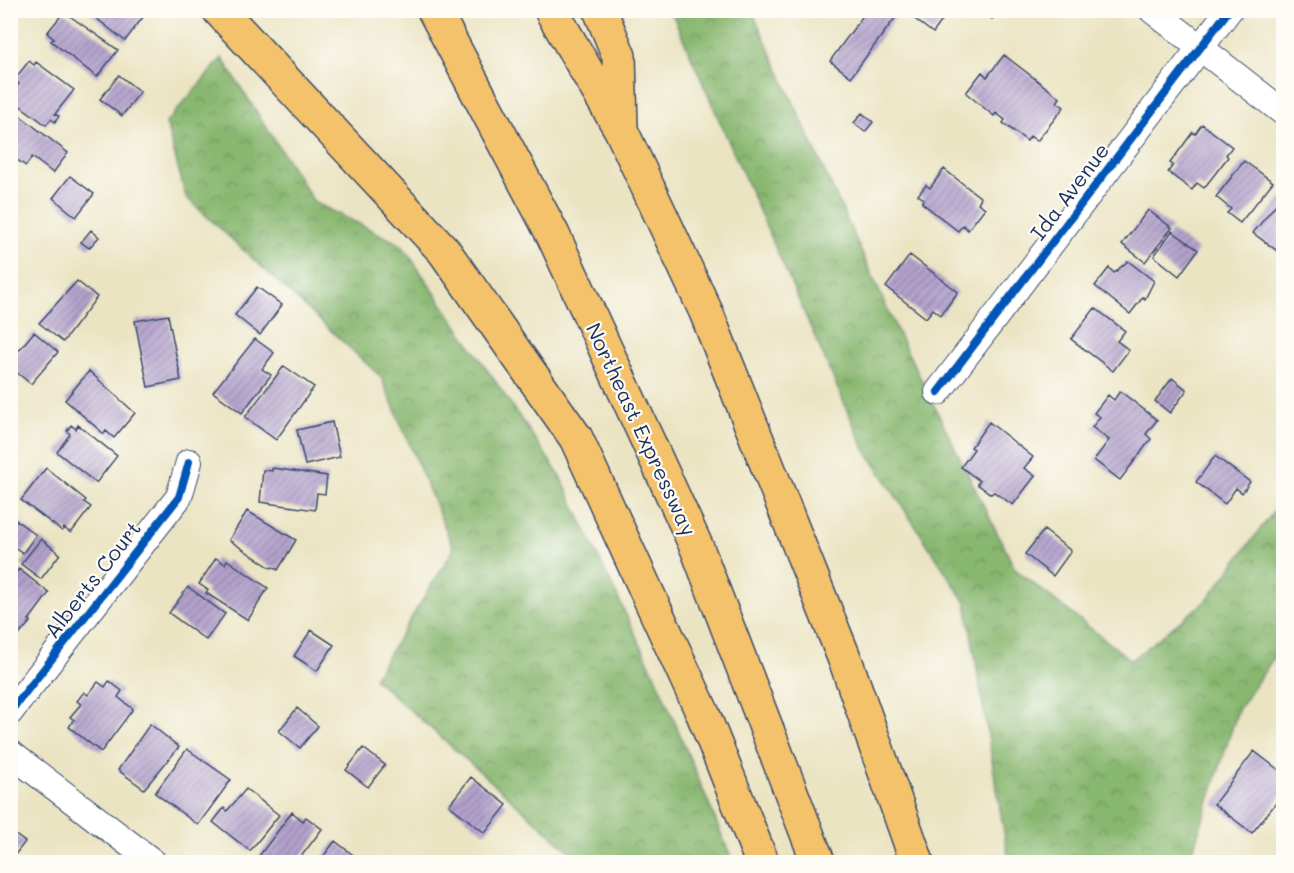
<svg xmlns="http://www.w3.org/2000/svg" width="1294" height="873" viewBox="0 0 1294 873" font-family="Mali,sans-serif">
<style>
.forest{fill:url(#forest-crowns);stroke:#527367;stroke-width:1.5}
.building{fill:url(#building-hatch)}
.lines{fill:none;stroke-linecap:round;stroke-linejoin:round}
.minor-casing{stroke:#3a4a6d;stroke-width:28}
.motorway-casing{stroke:#3a4a6d;stroke-width:36}
.minor{stroke:#fff;stroke-width:26}
.motorway{stroke:#f3c26a;stroke-width:33}
.cycleway-casing{stroke:#fdfcf7;stroke-width:11}
.cycleway{stroke:#0057b8;stroke-width:8}
.labels{text-anchor:middle;dominant-baseline:central;stroke-width:4.5;stroke-linejoin:round;paint-order:stroke}
.street-label{font-size:21px;fill:#1b2f5e;stroke:#fdfcf7}
</style>
<defs>
<pattern id="forest-crowns" width="20" height="18" patternUnits="userSpaceOnUse" patternTransform="scale(1.5)"><rect width="20" height="18" fill="#88b770"/><path d="M2 6a3 3 0 1 1 6 0M12 15a3 3 0 1 1 6 0" fill="none" stroke="#6e955f"/></pattern>
<pattern id="building-hatch" width="6" height="6" patternUnits="userSpaceOnUse" patternTransform="scale(1.5)"><rect width="6" height="6" fill="#b3a2cc"/><path d="M-1 1l2-2M0 6l6-6M5 7l2-2" fill="none" stroke="#9184a9"/></pattern>
</defs>
<rect width="100%" height="100%" fill="#fdfcf7"/>
<filter id="ink" filterUnits="userSpaceOnUse"><feTurbulence type="fractalNoise" baseFrequency=".0167" numOctaves="2"/><feDisplacementMap in="SourceGraphic" scale="12" xChannelSelector="R" yChannelSelector="G"/><feConvolveMatrix kernelMatrix="1 2 1 2 8 2 1 2 1" color-interpolation-filters="sRGB"/></filter>
<filter id="wash" filterUnits="userSpaceOnUse"><feTurbulence type="fractalNoise" baseFrequency=".008" numOctaves="4" result="noise"/><feDisplacementMap in="SourceGraphic" scale="24" xChannelSelector="R" yChannelSelector="G"/><feGaussianBlur stdDeviation="1.35" result="paint"/><feColorMatrix in="noise" values="0 0 0 0 0 0 0 0 0 0 0 0 0 0 0 0 0 1.4 0 .05"/><feComposite in="paint" operator="in"/></filter>
<g filter="url(#wash)">
<rect width="100%" height="100%" fill="#ebe4c3"/>
<path class="forest" d="M671,11H752L900,337L1015,569L1131,660L1207,600L1283,499V644L1238,710L1191,856L1197,862H1009L966,603L864,448Z
M222,58L314,202L402,245L560,476L658,682L733,862H582L374,678L454,549L381,377L186,197L166,123Z"/>
<g id="blocks">
<path class="building" d="M86,10H143L146,13L125,41Z
M867,10H901L851,77L830,61Z
M903,10H948L949,11L933,33Z
M981,10H998L992,19Z
M64,12L118,50L97,77L51,41L54,39L47,33Z
M1004,55L1060,98L1057,102L1064,107L1037,141L1030,136L1027,141L1003,123L1005,120L996,113L994,116L966,93L982,72L987,77Z
M29,61L34,65L36,62L74,90L55,114L59,116L55,122L51,119L46,125L10,98L19,84L14,80Z
M119,75L140,92L122,116L100,99Z
M10,108L68,153L53,173L32,157L26,166L10,155Z
M862,113L873,122L865,132L854,123Z
M1202,124L1232,147L1226,155L1228,157L1204,188L1197,183L1192,190L1168,172L1173,165L1170,163L1193,132L1195,134Z
M1244,161L1273,182L1240,223L1227,213L1231,209L1216,197Z
M944,169L981,198L978,203L985,208L968,230L963,225L958,231L922,203L924,199L918,195L926,185L930,188Z
M70,176L94,194L76,217L53,198Z
M1281,198L1284,201V256L1253,233Z
M1148,210L1172,228L1145,262L1122,244Z
M91,230L99,237L89,248L81,242Z
M1172,231L1198,250L1179,276L1154,256Z
M910,255L958,292L941,315L933,309L926,318L886,287Z
M1128,261L1154,281L1145,299L1143,297L1130,314L1095,286L1109,268L1114,273Z
M77,281L97,297L63,342L39,323Z
M257,287L282,305L260,335L235,315Z
M1095,308L1125,331L1117,341L1129,350L1113,371L1071,339Z
M168,315L181,380L148,387L135,321Z
M34,332L58,352L31,384L10,367V361Z
M255,339L274,353L262,369L271,375L242,413L213,392Z
M284,366L314,387L276,440L245,417Z
M89,371L135,413L114,438L106,431L104,434L65,400Z
M1172,378L1187,390L1170,413L1155,401Z
M1120,391L1157,420L1146,434L1151,439L1120,480L1094,460L1109,440L1092,427L1100,417L1094,413L1108,395L1114,400Z
M332,422L340,457L305,465L297,430Z
M989,422L1033,457L1024,468L1035,476L1013,505L994,492L991,494L977,484L980,481L961,467L974,449L971,447Z
M71,425L76,429L78,425L117,456L96,483L57,452L70,434L67,431Z
M1215,456L1250,482L1242,493L1236,488L1225,504L1196,482Z
M46,468L86,500L84,502L91,507L71,533L64,528L62,531L21,500Z
M272,468L327,476L325,494L317,493L315,510L260,502L263,470L272,471Z
M247,511L296,540L278,570L273,567L271,568L229,540Z
M13,518L36,535L23,553L10,544Z
M1044,530L1071,551L1053,576L1025,554Z
M41,539L60,554L41,579L21,564Z
M216,558L225,564L227,560L268,588L248,620L206,593L208,590L199,584Z
M19,569L49,593L29,620L31,621L10,645V581Z
M188,587L225,614L206,640L169,613Z
M311,630L334,645L317,671L294,656Z
M109,681L122,691L118,697L133,709L101,752L69,727L74,720L70,717L81,704L77,701L84,692L88,695L98,682L105,687Z
M297,708L318,726L300,748L279,731Z
M150,724L179,747L144,789L118,770Z
M363,748L385,765L368,787L346,770Z
M187,749L231,780L198,825L155,793Z
M1254,751L1284,774V793L1252,833L1214,804Z
M471,777L507,805L485,833L449,805Z
M246,789L279,815L250,851L213,822L224,808L227,811Z
M292,812L303,821L306,817L322,829L297,862H267L259,856Z
M10,831L25,842L10,861Z
M335,841L361,861L363,857L370,862H319Z"/>
</g>
</g>
<g filter="url(#ink)">
<use href="#blocks" fill-opacity="0" stroke="#3a4a6d" stroke-width="1.5"/>
<g class="lines">
<defs>
<path id="minor" d="M1152,10L1284,113
M938,392L1229,10
M10,712L179,497L189,462
M10,753L153,862"/>
<path id="motorway" d="M219,10L444,251L576,438L703,714L762,862
M434,10L553,235L697,548L818,862
M551,10L621,130L706,312L847,665L917,862
M600,10L619,56L621,125"/>
</defs>
<use href="#minor" class="minor-casing"/>
<use href="#motorway" class="motorway-casing"/>
<use href="#minor" class="minor"/>
<use href="#motorway" class="motorway"/>
<defs>
<path id="cycleway" d="M938,392L1229,10
M10,712L179,497L189,462"/>
</defs>
<use href="#cycleway" class="cycleway-casing"/>
<use href="#cycleway" class="cycleway"/>
</g>
</g>
<g class="labels">
<g class="street-label">
<text transform="translate(1069 191) rotate(-53)">Ida Avenue</text>
<text transform="translate(642 429) rotate(65)">Northeast Expressway</text>
<text transform="translate(92 579) rotate(-52)">Alberts Court</text>
</g>
</g>
<rect width="1294" height="873" fill="none" stroke="#fdfcf7" stroke-width="36"/>
</svg>
